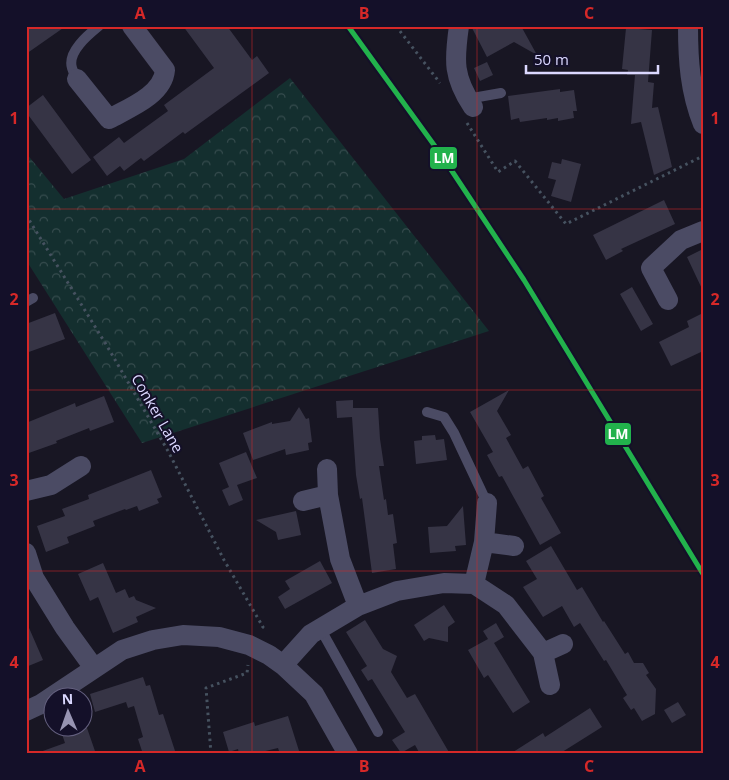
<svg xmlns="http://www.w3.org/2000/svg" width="729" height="780" viewBox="0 0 729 780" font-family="'Open Sans',sans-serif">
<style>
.park{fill:url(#park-crowns)}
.building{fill:#363445}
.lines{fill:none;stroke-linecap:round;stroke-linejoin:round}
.path{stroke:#465260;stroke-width:3;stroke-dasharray:2.5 4;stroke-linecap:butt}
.lane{stroke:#4b4b64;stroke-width:10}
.street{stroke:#4b4b64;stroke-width:20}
.rail-1-casing{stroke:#141029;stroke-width:9}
.rail-1{stroke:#22b24c;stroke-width:5}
.grid{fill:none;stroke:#d62828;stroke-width:1;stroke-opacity:0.55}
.labels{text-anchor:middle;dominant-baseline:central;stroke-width:4;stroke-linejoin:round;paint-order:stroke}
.street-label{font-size:15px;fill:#dbd8ff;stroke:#141029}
.line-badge{stroke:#141029;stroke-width:2}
.badge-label{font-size:14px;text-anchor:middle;font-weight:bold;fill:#fff}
.neatline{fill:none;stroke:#d62828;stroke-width:2}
.grid-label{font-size:16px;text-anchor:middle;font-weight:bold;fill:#d62828}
</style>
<defs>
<pattern id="park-crowns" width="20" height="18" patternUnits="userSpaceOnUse" patternTransform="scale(1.25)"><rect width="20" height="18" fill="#142f2f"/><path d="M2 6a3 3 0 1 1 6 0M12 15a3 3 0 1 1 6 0" fill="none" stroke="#364c4e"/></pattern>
</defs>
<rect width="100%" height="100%" fill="#181623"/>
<path class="park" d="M290,78L489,331L142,443L26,260V153L64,199L184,159Z"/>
<path class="building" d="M26,26H66L26,54Z
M183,26H227L252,60L257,56L269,73L185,134L183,132L144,161L141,158L124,171L120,166L107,176L93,157L119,137L124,143L168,111L164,105L214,68Z
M471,26H521L537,55L514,42L487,57Z
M626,28L652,30L648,82L654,83L652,108L658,107L672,167L654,175L641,122L631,124L635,75H627L628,70L622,69Z
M487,62L493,75L480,81L474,68Z
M560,89V92L574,90L577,111H573L574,118L558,121V118L547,120V118L520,122L519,118L511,120L508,96Z
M43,95L91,160L72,174L26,112V108Z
M562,159L581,164L571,202L551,196L556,180L548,178L552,162L561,164Z
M664,200L675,224L621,249L623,251L606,260L593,235Z
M703,249V291L687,257Z
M632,287L653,324L641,331L620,294Z
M55,313L65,339L26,353V324Z
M703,313V355L701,352L671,366L659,342L689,327L687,321Z
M509,390L497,411L511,435L506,438L523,469L528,466L544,496L541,498L561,533L540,545L502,476L499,477L487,455L493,452L470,412Z
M104,396L114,422L90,431L89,428L56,441L57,443L26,454V423L75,403L76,407Z
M353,400V408H378L380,439L384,466H379L384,500L386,499L388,515L393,514L397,543L393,544L396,569L372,573L362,498L360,499L356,475L352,417L337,418L336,401Z
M299,407L306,419L309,418L312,442L308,443L309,450L286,455L285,449L253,460L243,433L272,422V424L290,421Z
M435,435L436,440L444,439L447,460L416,464L414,441L422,440V436Z
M246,452L257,478L237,485L243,500L229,506L222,490L229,487L219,463Z
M151,470L162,497L157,499L159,503L139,511L137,506L126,510L125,509L93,521L95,526L67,537L69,543L46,552L37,526L65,516L62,509L89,499L88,495Z
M463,506L466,545L455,546L456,551L430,553L428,527L447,526Z
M296,511L301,535L278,540L276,532L256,520Z
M551,546L577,590L582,587L603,622L604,621L625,654L628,652L634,663H643L649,673L646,675L656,689L655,714L642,721L634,708L631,710L623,698L627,695L606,660L604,661L580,623L574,627L562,606L543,617L523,587L537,579L526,561Z
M320,561L332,583L285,609L278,597L290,589L285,581Z
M103,563L116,593L125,589L129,598L134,596L136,600L156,608L136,617L138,622L113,633L98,597L90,601L78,574Z
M444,605L455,622L448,627V642L429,638L424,641L414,625Z
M365,620L383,649L397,656L391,672L407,698L415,694L450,754H420L415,745L401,753L392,740L405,732L372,679L368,681L361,670L367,666L346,632Z
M26,621L43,660L26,667Z
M496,623L504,637L494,643L530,702L513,713L488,675L484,678L468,650L488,639L483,631Z
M143,677L146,686L150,685L159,715L163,714L176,754H143L138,739L143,737L134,706L128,708L126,702L95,712L90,694Z
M678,702L686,715L672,723L664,710Z
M590,708L602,727L559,754H510L543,733L545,737Z
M288,716L300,754H280L278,748L253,754H239L238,749L229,752L223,732L254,722L255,726Z
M60,728H87L96,754H40V752L65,743Z"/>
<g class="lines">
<path class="path" d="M396,26L440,83
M467,123L498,172L515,161L566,224L701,157
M26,215L107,346L168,451L224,560L263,627L260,630
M211,754L206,688L247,673L248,665"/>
<path class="lane" d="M77,79C75,75 73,72 72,68C67,52 88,35 99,26
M467,99L501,93
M26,302L33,298
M427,412L444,417L454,433L487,503
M320,628L378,732"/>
<path class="street" d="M459,26C454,61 453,77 473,107
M688,26C688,60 690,92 703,124
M77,79L109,119C129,108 163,95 165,70L132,26
M668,300L651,268L681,240L703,231
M327,469L328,495L340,559L358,606
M26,491L51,485L81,466
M303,501L328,495
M484,542L514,546
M26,553L34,578L65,628L94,668
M474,584L484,542L487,503
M543,653L550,685
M283,665L311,634L358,606L397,591L444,583L474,584L506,605L543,653L563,644
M26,711L41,704L122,650L153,640L183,635L219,637L249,645L269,655L283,665L314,694L348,754"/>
<defs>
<path id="rail-1" d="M348,26L442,156L524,280L703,574"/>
</defs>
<use href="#rail-1" class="rail-1-casing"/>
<use href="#rail-1" class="rail-1"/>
</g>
<path class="grid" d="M252,26V754M477,26V754M26,209H703M26,390H703M26,571H703"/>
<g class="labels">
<g class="street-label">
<text transform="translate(158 413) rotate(60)">Conker Lane</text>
</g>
</g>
<g class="line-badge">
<rect x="429" y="146" width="29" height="24" rx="5" fill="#22b24c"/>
<rect x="604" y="422" width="28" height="24" rx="5" fill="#22b24c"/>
</g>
<g class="badge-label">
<text x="444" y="163">LM</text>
<text x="618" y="439">LM</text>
</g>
<rect width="729" height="780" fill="none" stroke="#141029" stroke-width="55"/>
<g transform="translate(68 712) rotate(358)"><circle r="24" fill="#141029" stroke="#64607f"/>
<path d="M0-4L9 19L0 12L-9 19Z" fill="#9794b2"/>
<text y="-8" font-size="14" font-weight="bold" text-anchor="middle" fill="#dbd8ff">N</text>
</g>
<path d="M526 65v8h132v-8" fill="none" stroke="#dbd8ff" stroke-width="2.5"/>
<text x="534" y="65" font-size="15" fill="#dbd8ff" stroke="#141029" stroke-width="4" paint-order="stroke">50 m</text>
<rect x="28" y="28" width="674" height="724" class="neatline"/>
<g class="grid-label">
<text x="140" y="19">A</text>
<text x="364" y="19">B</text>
<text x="589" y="19">C</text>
<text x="14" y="124">1</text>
<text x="715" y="124">1</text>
<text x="14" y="305">2</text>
<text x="715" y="305">2</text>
<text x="14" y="486">3</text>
<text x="715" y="486">3</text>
<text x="14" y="668">4</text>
<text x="715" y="668">4</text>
<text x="140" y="772">A</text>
<text x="364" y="772">B</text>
<text x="589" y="772">C</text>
</g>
</svg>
